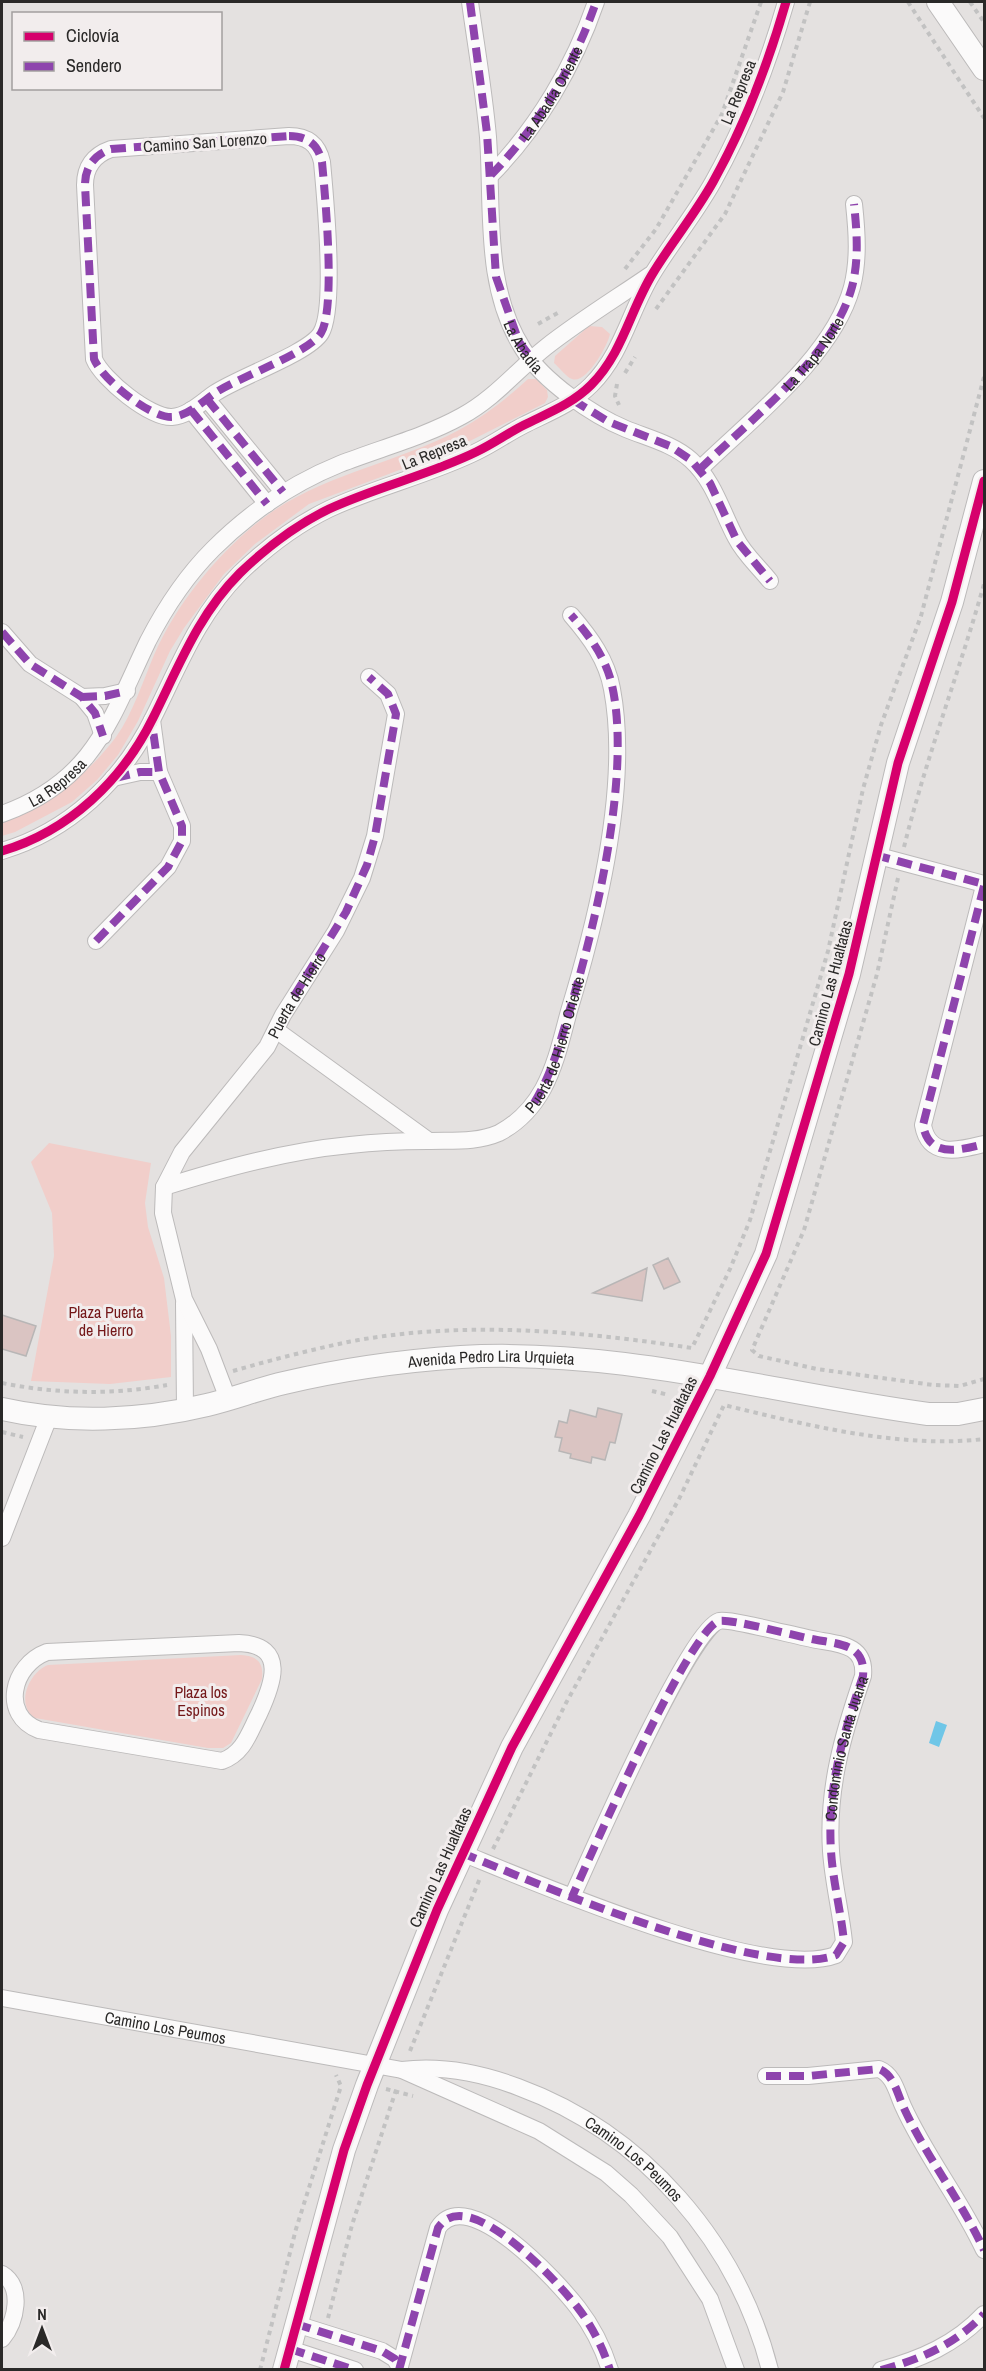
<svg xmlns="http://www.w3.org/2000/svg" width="986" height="2371" viewBox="0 0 986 2371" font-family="'Archivo Narrow',sans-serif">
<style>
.green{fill:#f1ceca}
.water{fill:#6fc6e7}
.building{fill:#dac4c2;stroke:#b8b6b6;stroke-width:1.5}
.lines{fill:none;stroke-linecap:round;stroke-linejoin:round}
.street-casing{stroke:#bcbaba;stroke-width:18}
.secondary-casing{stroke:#bcbaba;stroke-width:24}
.path{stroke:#c2c2c2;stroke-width:4;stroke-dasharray:4.5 4.5;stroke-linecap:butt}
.street{stroke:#fbfafa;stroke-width:16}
.secondary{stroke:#fbfafa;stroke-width:22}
.quiet{stroke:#8e44ad;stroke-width:8;stroke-dasharray:15 8;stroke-linecap:butt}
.cycleway-casing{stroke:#f2eded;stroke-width:13}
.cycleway{stroke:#d6006c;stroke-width:9}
.labels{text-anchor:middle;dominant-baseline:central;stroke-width:6;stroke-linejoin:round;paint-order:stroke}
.street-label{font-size:16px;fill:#2a2928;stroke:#f2eded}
.park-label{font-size:16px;fill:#741819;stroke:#f2eded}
</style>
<rect width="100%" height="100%" fill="#e4e1e0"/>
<path class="green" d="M589,326L602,327L610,334C608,345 586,385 572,379C566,377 559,367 554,363L555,356Z
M528,379H536L547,390L548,397L545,403L450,451L309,504L255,544L224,574L184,628L170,651L138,721L118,755L97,780L72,802L15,832L2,836V823C49,804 85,778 116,737C133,713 143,681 154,655C176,605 215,557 257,523C316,475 393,465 459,430C485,416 506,399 528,379Z
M49,1143L151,1163L145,1203L148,1227L164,1278L171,1336V1377L110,1384L31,1381L54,1256L52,1213L31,1162Z
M241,1655C257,1656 264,1662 262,1679L231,1743L223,1748H208L35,1718C15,1705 29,1672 48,1665Z"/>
<path class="water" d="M936,1721L947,1725L939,1747L929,1743Z"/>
<path class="building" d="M668,1258L680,1282L664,1289L653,1265Z
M647,1268L642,1301L593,1293Z
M2,1315L36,1326L26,1356L2,1349Z
M598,1408L622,1414L615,1443L610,1442L605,1460L592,1457L591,1463L570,1458L571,1454L559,1451L562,1438L555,1437L559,1421L567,1423L570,1410L596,1417Z"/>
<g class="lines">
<defs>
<g id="street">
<path id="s1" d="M470,2C476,46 484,91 488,137C493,206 483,287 523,349C543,381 592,415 626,429C648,438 673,444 691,460C714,481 722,512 736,538C744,554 759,567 770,581"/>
<path d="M289,136C307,136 318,144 322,162C325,195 336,308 321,333C309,353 239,377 215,393C202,402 188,416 172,417C150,418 102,379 94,359L85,185C85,167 94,155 111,149Z"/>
<path id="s2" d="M491,175C538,127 574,66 596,2"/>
<path d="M207,399L283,492"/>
<path d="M191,410L267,504"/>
<path d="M700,469C751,419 833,357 852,287C859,260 857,232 854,204"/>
<path d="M2,632L30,664L82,697L95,713L103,736"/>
<path d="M82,697L105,696L127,691"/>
<path d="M113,778L140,772H159"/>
<path id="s3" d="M2,814C94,781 110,720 148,641C165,608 187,575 213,549C249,513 293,483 340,464C381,448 424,437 462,416C495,398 517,370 546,347C579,321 615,299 650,275"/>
<path d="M2,851C69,831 122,781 153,718C179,666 198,615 240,573C266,548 296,525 329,509C376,487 429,475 476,452C493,444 508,433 524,425C548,413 572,404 591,385C623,353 630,310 653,273C672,242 695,214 713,182C745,125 768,64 786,2"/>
<path d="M875,855L984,884"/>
<path d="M984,886L923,1125C929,1159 960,1150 984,1144"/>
<path d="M96,941L168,867L182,841V826L159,772L152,720"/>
<path d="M276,1030L429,1141"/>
<path id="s4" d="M164,1187C225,1168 287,1151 350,1145C376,1142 401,1141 427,1141C451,1140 476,1143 499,1133C518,1123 533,1107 543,1089C556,1065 562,1037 569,1011C597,919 630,784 612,689C607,660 590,637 571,615"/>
<path d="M184,1303L185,1410"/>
<path id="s5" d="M228,1399L209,1349L184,1299L163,1213L164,1187L182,1152L267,1047L283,1015L336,931L362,878L375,836L396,714L388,694L369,677"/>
<path d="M2,1538L49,1417"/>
<path d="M239,1643C289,1645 272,1686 259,1714C249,1733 244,1753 222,1761L39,1730C0,1715 12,1665 47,1652Z"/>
<path id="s6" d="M462,1853C536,1883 765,1982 836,1955L844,1942C841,1912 833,1882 831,1851C827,1788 843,1734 863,1676C866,1645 840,1644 817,1640C799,1637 729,1618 719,1621C689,1630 590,1857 572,1897"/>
<path id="s7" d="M2,1998L402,2070L539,2131L606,2173L631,2195L670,2237L710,2299L736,2370"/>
<path id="s8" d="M402,2070C442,2065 481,2073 518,2087C643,2133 737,2241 770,2370"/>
<path d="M766,2076H808L879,2069C894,2075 897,2093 903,2106C926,2157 961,2200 984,2250"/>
<path d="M2,2274C24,2287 16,2322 2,2339"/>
<path d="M296,2324L382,2351L395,2359L400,2368"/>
<path d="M290,2349L355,2370"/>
<path d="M399,2370L438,2228C467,2182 558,2282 578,2308C592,2326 603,2348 610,2370"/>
<path d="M881,2370C921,2359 956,2344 984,2314"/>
</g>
<g id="secondary">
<path d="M938,2L984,69"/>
<path id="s9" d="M2,1409C68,1424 141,1421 207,1405C233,1399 258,1389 284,1383C343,1369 401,1361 461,1357C619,1348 773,1393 928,1414H958L984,1409"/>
<path d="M284,2370L344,2150L367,2085L437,1910L512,1747L639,1516L710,1376L766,1254L849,974L898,763L952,602L984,481"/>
</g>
</defs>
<use href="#street" class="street-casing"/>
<use href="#secondary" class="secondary-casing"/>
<path class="path" d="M908,2L984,118
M970,2L984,22
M625,269L656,229L722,114L761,2
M656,309L725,214L783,92L810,2
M538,324L561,311
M625,373L635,357
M617,384L615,396L619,405
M904,847C926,758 959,673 984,584
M898,878L877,974L804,1230L752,1350L759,1356L817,1369L933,1385L960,1386L984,1379
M233,1371C271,1360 310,1350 348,1342C461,1320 580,1331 692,1348L730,1269L750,1220L828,951L863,789L881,725L921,616L984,377
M2,1383C57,1394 112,1395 167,1385
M652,1391L669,1395
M2,1432L23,1437
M493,1849L566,1703L679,1499L724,1405C806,1425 901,1449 984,1439
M410,2051L480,1878
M386,2089L413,2096
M328,2318L352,2225L397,2087
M260,2370L296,2229L341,2086L336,2075"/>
<use href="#street" class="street"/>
<use href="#secondary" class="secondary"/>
<g class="quiet">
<path d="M470,2L487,133L496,277L519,342L532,359"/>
<path d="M289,136C307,136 318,144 322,162C325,195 336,308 321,333C309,353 239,377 215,393C202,402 188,416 172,417C150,418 102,379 94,359L85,185C85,167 94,155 111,149Z"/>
<path d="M491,175C538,127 574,66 596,2"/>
<path d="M207,399L283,492"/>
<path d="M573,400L609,422L670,446L691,460L710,483L737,541L770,581"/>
<path d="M191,410L267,504"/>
<path id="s10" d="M700,469C751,419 833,357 852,287C859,260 857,232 854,204"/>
<path d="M2,632L30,664L82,697L95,713L103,736"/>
<path d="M82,697L105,696L127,691"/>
<path d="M115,778L140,772H159"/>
<path d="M875,855L984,884"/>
<path d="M984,886L923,1125C929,1159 960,1150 984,1144"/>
<path d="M96,941L168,867L182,841V826L159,772L152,724"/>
<path d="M294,996L346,912L367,865L375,836L396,714L388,694L369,677"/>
<path d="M534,1103C552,1074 560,1042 570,1009C596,923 633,768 611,681C604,655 588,634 571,615"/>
<path d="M462,1853C536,1883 765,1982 836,1955L844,1942C841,1912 833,1882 831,1851C827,1788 843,1734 863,1676C866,1645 840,1644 817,1640C799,1637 729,1618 719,1621C689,1630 590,1857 572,1897"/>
<path d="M766,2076H808L879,2069C894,2075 897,2093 903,2106C926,2157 961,2200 984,2250"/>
<path d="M296,2324L382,2351L395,2359L400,2368"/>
<path d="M290,2349L355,2370"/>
<path d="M399,2370L438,2228C467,2182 558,2282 578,2308C592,2326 603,2348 610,2370"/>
<path d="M881,2370C921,2359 956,2344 984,2314"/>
</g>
<defs>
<path id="cycleway" d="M2,851C69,831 122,781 153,718C179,666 198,615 240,573C266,548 296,525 329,509C376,487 429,475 476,452C493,444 508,433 524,425C548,413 572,404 591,385C623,353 630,310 653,273C672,242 695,214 713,182C745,125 768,64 786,2
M284,2370L344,2150L367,2085L437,1910L512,1747L639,1516L710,1376L766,1254L849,974L898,763L952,602L984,481"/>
</defs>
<use href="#cycleway" class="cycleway-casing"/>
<use href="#cycleway" class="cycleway"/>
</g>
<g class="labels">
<g class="street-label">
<text stroke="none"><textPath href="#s2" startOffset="102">La Abadía Oriente</textPath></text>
<text transform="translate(738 92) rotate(-68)">La Represa</text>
<text transform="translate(205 142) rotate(-4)">Camino San Lorenzo</text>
<text stroke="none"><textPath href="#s1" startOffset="352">La Abadía</textPath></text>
<text stroke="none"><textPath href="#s10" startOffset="162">La Trapa Norte</textPath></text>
<text transform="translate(434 452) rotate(-22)">La Represa</text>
<text stroke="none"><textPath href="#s3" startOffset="64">La Represa</textPath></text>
<text transform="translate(830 983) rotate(-75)">Camino Las Hualtatas</text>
<text stroke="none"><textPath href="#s5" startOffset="458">Puerta de Hierro</textPath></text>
<text stroke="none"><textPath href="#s4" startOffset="450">Puerta de Hierro Oriente</textPath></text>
<text stroke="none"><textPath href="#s9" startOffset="496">Avenida Pedro Lira Urquieta</textPath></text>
<text transform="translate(663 1435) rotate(-63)">Camino Las Hualtatas</text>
<text stroke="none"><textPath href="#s6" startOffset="604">Condominio Santa Juana</textPath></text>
<text transform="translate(440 1867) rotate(-66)">Camino Las Hualtatas</text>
<text stroke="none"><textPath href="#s7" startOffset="166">Camino Los Peumos</textPath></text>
<text stroke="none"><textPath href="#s8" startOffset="256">Camino Los Peumos</textPath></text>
</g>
<g class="park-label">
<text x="106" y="1312">Plaza Puerta<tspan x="106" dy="18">de Hierro</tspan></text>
<text x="201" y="1692">Plaza los<tspan x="201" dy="18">Espinos</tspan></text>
</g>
</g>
<rect width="986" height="2371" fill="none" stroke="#2a2928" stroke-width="6"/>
<rect x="12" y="12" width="210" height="78" fill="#f2eded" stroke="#a29f9e" stroke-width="1.5"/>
<rect x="24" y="32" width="30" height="9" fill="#d6006c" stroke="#a29f9e" stroke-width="1.5"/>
<text x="66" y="42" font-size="18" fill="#2a2928">Ciclovía</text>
<rect x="24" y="62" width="30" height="9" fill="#8e44ad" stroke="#a29f9e" stroke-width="1.5"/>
<text x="66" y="72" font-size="18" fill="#2a2928">Sendero</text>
<g transform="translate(42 2329)" stroke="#f2eded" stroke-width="4.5" paint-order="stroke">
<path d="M0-4.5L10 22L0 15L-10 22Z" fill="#2a2928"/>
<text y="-9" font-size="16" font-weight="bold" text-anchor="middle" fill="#2a2928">N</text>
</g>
</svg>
